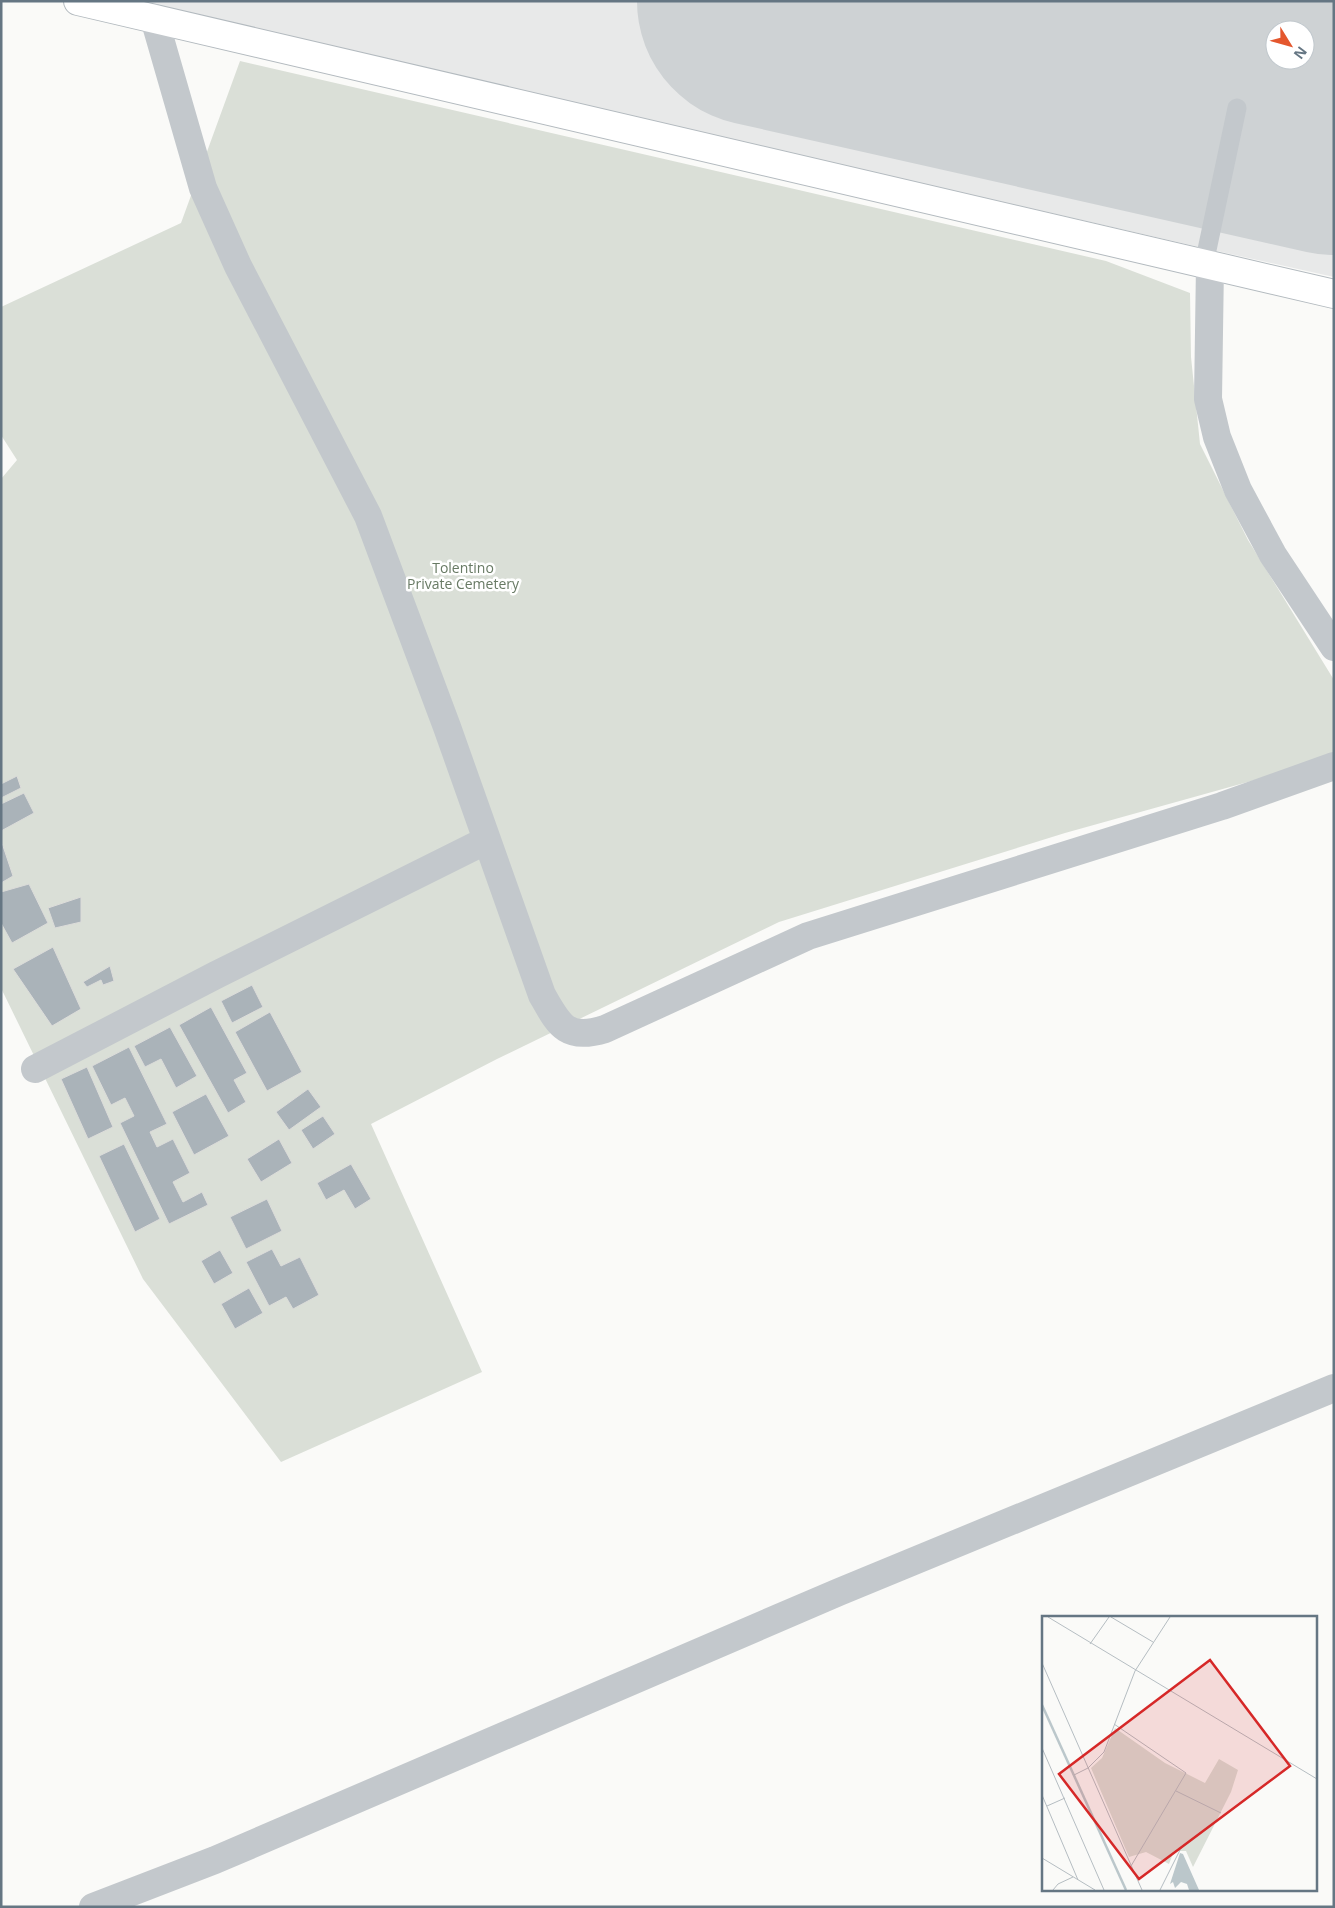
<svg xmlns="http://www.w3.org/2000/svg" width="1335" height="1908" viewBox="0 0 1335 1908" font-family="'Open Sans',sans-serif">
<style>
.built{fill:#e8e9e9;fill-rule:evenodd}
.green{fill:#dadfd7}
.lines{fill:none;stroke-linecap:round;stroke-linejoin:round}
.runway{stroke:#ced2d4;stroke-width:250}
.building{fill:#aab3b9;stroke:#dcdcda}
.secondary-casing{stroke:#b3babf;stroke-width:30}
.lane{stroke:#c3c8cc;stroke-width:19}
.street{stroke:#c3c8cc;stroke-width:28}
.secondary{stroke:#fff;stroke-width:28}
.labels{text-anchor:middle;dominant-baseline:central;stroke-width:5;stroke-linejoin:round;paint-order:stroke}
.park-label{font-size:14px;fill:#687a64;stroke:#fff}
.inset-river{fill:none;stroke:#bbc7cb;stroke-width:2.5}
.inset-road{fill:none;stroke:#b5bdc2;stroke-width:1}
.view{fill:#d62828;fill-opacity:0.15;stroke:#d62828;stroke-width:2.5}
.inset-edge{fill:none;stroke:#657683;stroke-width:2.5}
</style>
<rect width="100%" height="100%" fill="#fafaf8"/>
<path class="built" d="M126,1H1334V277L1208,249ZM1275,30H1305V60H1275Z"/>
<path class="green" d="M240,61L1106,261L1190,293L1191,357L1200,444L1248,540L1334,680V758L1065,833L779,922L497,1059L371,1124L482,1372L281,1462L143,1279L1,988V479L17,460L1,435V307L181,223Z"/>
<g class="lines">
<path class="runway" d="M762,1L1334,130"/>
</g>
<path class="building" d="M17,776L21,788L1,798V784Z
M24,793L34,813L1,831V804Z
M2,843L13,876L1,883V844Z
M29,884L48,923L12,943L1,923V892Z
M81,897V922L55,928L48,908Z
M53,947L81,1009L52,1026L13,969Z
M110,966L114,981L103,985L101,980L87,987L83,982Z
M252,985L263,1007L232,1023L221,1001Z
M211,1007L247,1073L234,1080L246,1102L228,1113L179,1025Z
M270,1012L302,1072L267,1091L235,1032Z
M170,1027L197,1076L176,1088L161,1059L145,1067L134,1046Z
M129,1047L167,1124L150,1132L157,1147L173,1139L190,1173L173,1182L183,1202L202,1192L208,1205L169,1224L120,1123L134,1116L125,1098L111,1105L92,1066Z
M87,1067L113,1127L88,1139L61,1079Z
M308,1089L321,1107L289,1130L276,1112Z
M206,1094L229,1136L194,1155L172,1112Z
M323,1116L335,1134L313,1149L301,1130Z
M279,1139L292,1163L261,1182L247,1159Z
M124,1144L160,1219L135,1232L99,1156Z
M351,1164L371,1199L355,1209L344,1190L326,1200L317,1183Z
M267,1199L282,1231L246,1249L230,1217Z
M272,1249L281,1266L300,1257L319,1295L293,1309L286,1297L269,1306L246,1262Z
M220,1250L233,1273L214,1284L201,1261Z
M249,1288L263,1313L235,1329L221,1304Z"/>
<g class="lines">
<defs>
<path id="secondary" d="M78,1L1334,294"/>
</defs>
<use href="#secondary" class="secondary-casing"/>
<path class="lane" d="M1204,264L1237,108"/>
<path class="street" d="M154,18L203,188L238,266L368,516L447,727L542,995C559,1025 566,1041 605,1029L808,936L1222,806L1334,766
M1210,265L1208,399L1217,437L1238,490L1273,555L1334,647
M35,1069L216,975L487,840
M93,1907L215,1860L839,1592L1334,1388"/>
<use href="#secondary" class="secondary"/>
</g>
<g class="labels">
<g class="park-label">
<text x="463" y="567">Tolentino<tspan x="463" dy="16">Private Cemetery</tspan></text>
</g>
</g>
<g transform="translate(1042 1616)">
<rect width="275" height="275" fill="#fafaf8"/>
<path d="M73,112L123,147L163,167L177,143L196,154L189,176L151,251L144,235H132L127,248L104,236L87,241L49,152L60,142Z" fill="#dadfd7"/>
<path d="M138,237L141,238L157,274H147L145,268L139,266L133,272L131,266L128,268Z" fill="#bbc7cb"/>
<path class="inset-river" d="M0,89L84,274"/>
<path class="inset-road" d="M6,1L275,163M69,1L111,26M48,28L67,1M0,47L100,274M72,108L144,157L89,250M0,132L62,274M46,152L62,136L93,55L128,1M32,159L46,152M134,175L179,197M0,179L36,264M5,190L23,182M0,242L53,274M11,274L16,268L31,261M118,274L139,232"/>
<path class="view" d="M168,44L248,150L97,263L17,158Z"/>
<rect width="275" height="275" class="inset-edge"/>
</g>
<rect width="1335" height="1908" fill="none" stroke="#657683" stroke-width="5"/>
<g transform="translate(1290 45) rotate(127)"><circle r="24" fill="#ffffff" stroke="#c1c8cd"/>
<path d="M0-4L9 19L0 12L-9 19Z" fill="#e4572e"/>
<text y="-8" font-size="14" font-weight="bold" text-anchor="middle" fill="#657683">N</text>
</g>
</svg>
